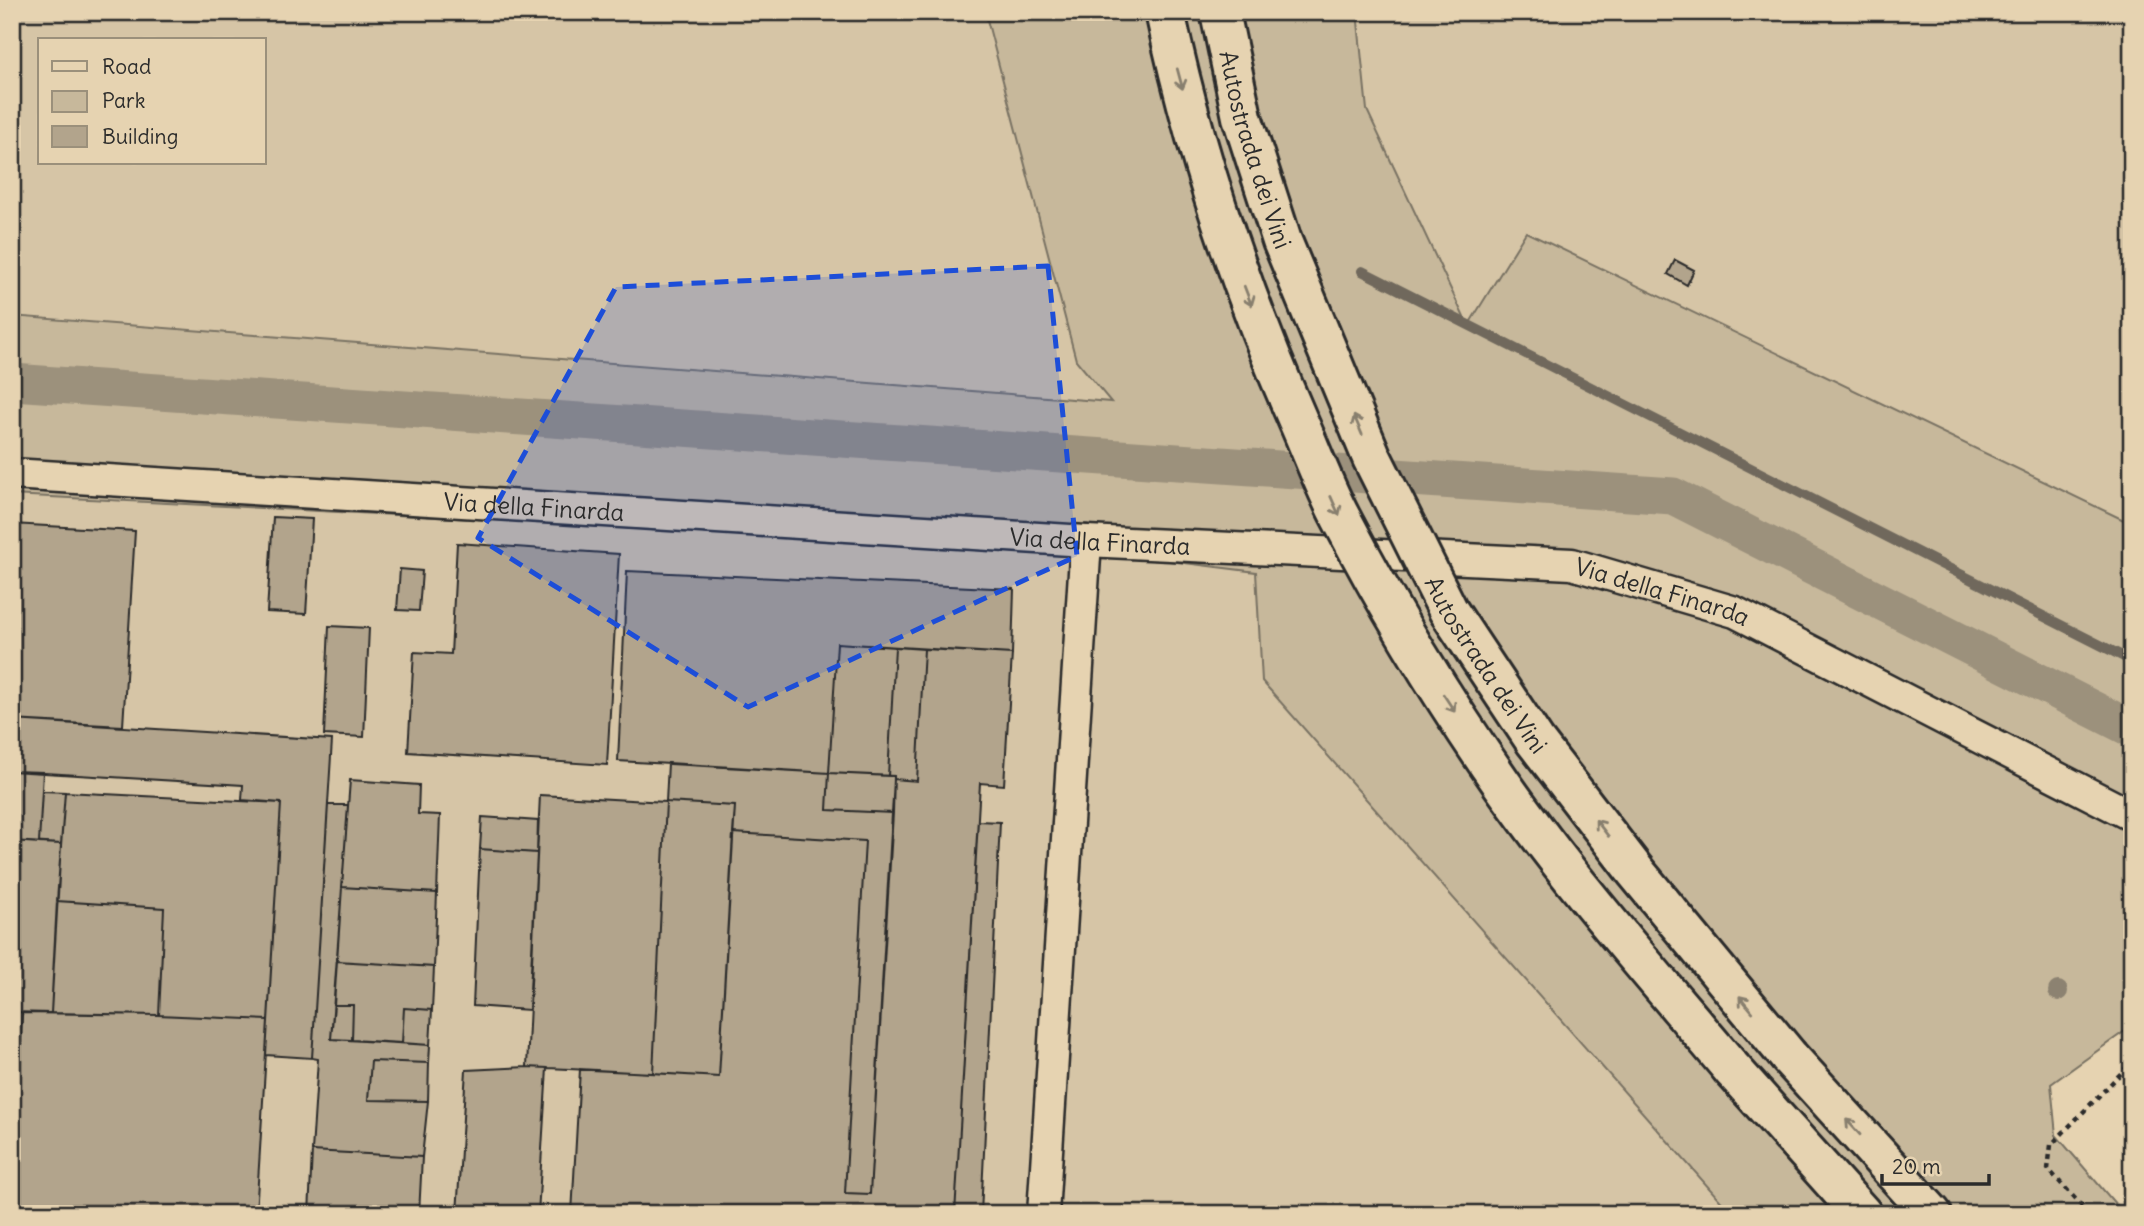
<svg xmlns="http://www.w3.org/2000/svg" width="2144" height="1226" viewBox="0 0 2144 1226" font-family="Delius,sans-serif">
<style>
.built{fill:#d6c5a6;fill-rule:evenodd}
.green{fill:#c7b89b;stroke:#797263;stroke-width:2}
.lines{fill:none;stroke-linecap:round;stroke-linejoin:round}
.stream{stroke:#6f685c;stroke-width:10}
.canal{stroke:#9c917c;stroke-width:37}
.building{fill:#b2a48c;stroke:#2b2b2b;stroke-width:2}
.street-casing{stroke:#2b2b2b;stroke-width:35}
.highway-casing{stroke:#2b2b2b;stroke-width:44}
.path{stroke:#2b2b2b;stroke-width:4.5;stroke-dasharray:5 5;stroke-linecap:butt}
.street{stroke:#e6d3b1;stroke-width:30}
.highway{stroke:#e6d3b1;stroke-width:38}
.highway-bridge-casing{stroke:#2b2b2b;stroke-width:44;stroke-linecap:butt}
.highway-bridge{stroke:#e6d3b1;stroke-width:38}
.tree{fill:#8c8271}
.oneway{stroke:#887f6e}
.marked{fill:#1d4ed8;fill-opacity:0.2;stroke:#1d4ed8;stroke-width:5;stroke-dasharray:14 9;stroke-linejoin:round}
.labels{text-anchor:middle;dominant-baseline:central;stroke-width:5;stroke-linejoin:round;paint-order:stroke}
.street-label{font-size:24px;fill:#2b2b2b;stroke:#e6d3b1}
</style>
<rect width="100%" height="100%" fill="#e6d3b1"/>
<filter id="ink" filterUnits="userSpaceOnUse"><feTurbulence type="fractalNoise" baseFrequency=".0143" numOctaves="2"/><feDisplacementMap in="SourceGraphic" scale="14" xChannelSelector="R" yChannelSelector="G"/><feConvolveMatrix kernelMatrix="1 2 1 2 8 2 1 2 1" color-interpolation-filters="sRGB"/></filter>
<g filter="url(#ink)">
<path class="built" d="M12,12H2132V524L1526,232L1445,365L1235,412L12,316ZM40,40H264V163H40Z
M12,495L1090,551L1256,572L1263,681L1732,1214H12Z"/>
<path class="green" d="M985,12H1357L1367,110L1468,326L1526,232L2132,524V1026L2051,1084L2056,1135L2124,1214H1732L1262,681L1256,572L1090,551L12,495V316L1111,402L1076,360Z"/>
<g class="lines">
<path class="stream" d="M1362,271L2132,661"/>
<path class="canal" d="M12,382L1673,496L2132,729"/>
</g>
<path class="building" d="M1675,260L1694,270L1687,285L1668,274Z
M273,517L312,519L306,614L267,612Z
M12,524L135,531L123,726L12,720Z
M457,543L619,554L607,765L408,752L414,652L451,654Z
M400,569L422,571L419,611L397,610Z
M627,571L1014,589L1012,654L837,643L829,773L618,761Z
M329,626L369,628L364,737L324,735Z
M837,643L895,647L888,776L829,773Z
M895,647L924,649L917,781L894,779V776H888Z
M924,649L1012,654L1004,785L980,783L955,1214H572L580,1069L719,1077L733,833L865,841L845,1193L870,1194L894,779L917,781Z
M12,720L332,740L312,1058L266,1055L281,803L242,800L243,785L12,771Z
M668,763L829,773L827,810L893,813L870,1194L845,1193L865,841L733,833L735,806L666,802Z
M12,771L43,772L39,843L12,841Z
M829,773L894,776L893,813L827,810Z
M350,780L419,785L418,814L440,815L437,893L342,887Z
M42,791L65,792L61,844L39,843Z
M65,792L281,803L268,1020L159,1015L164,908L57,901Z
M540,795L666,802L653,1073L527,1067Z
M666,802L735,806L719,1077L653,1073Z
M328,805H348L331,1039L430,1045L429,1063L371,1061L368,1100L428,1101L422,1157L312,1151L318,1059L312,1058Z
M482,817L538,821L537,853L480,849Z
M978,821L1000,822L981,1214H955Z
M12,841L61,844L51,1013L12,1012Z
M480,849L537,853L529,1010L473,1006Z
M342,887L437,893L434,967L337,961Z
M57,901L164,908L159,1015L51,1013Z
M337,961L434,967L432,1010L404,1008L402,1043L352,1040L353,1005H334Z
M334,1005H353L352,1040L331,1039Z
M404,1008L432,1010L430,1045L402,1043Z
M22,1013L159,1015L268,1020L256,1214H12V1185H18L20,1124H12V1116L15,1065H20Z
M371,1061L429,1063L428,1101L368,1100Z
M12,1065H15L12,1116Z
M527,1067L547,1068L538,1214H457L466,1070Z
M12,1124H20L18,1185H12Z
M312,1151L422,1157L419,1214H309Z"/>
<g class="lines">
<defs>
<g id="street">
<path id="s1" d="M12,474L1086,541L1572,564L1735,612L2132,816"/>
<path d="M1043,1214L1086,541"/>
</g>
<path id="highway" d="M1789,1057L1932,1214
M1732,1069L1862,1214"/>
</defs>
<use href="#street" class="street-casing"/>
<use href="#highway" class="highway-casing"/>
<path class="path" d="M2089,1214L2048,1169L2051,1145L2132,1062"/>
<use href="#street" class="street"/>
<use href="#highway" class="highway"/>
<defs>
<g id="highway-bridge">
<path d="M1165,12C1195,154 1241,291 1299,423C1313,455 1325,488 1341,518C1389,610 1443,699 1502,784C1572,884 1654,976 1732,1069"/>
<path id="s2" d="M1220,12L1242,117L1282,241L1372,458L1448,610L1535,741L1636,872L1789,1057"/>
</g>
</defs>
<use href="#highway-bridge" class="highway-bridge-casing"/>
<use href="#highway-bridge" class="highway-bridge"/>
</g>
<circle class="tree" cx="2058" cy="991" r="10"/>
<defs><path id="oneway-shaft" d="M-6 0H5M1.5-3L5.5 0L1.5 3" fill="none" stroke-width="1.6" stroke-linecap="round" stroke-linejoin="round" transform="scale(1.75)"/></defs>
<g class="oneway">
<use href="#oneway-shaft" transform="translate(1180 79) rotate(75)"/>
<use href="#oneway-shaft" transform="translate(1248 296) rotate(69)"/>
<use href="#oneway-shaft" transform="translate(1358 425) rotate(-113)"/>
<use href="#oneway-shaft" transform="translate(1335 506) rotate(66)"/>
<use href="#oneway-shaft" transform="translate(1449 703) rotate(57)"/>
<use href="#oneway-shaft" transform="translate(1602 828) rotate(-128)"/>
<use href="#oneway-shaft" transform="translate(1746 1004) rotate(-130)"/>
<use href="#oneway-shaft" transform="translate(1853 1127) rotate(-132)"/>
</g>
</g>
<path class="marked" d="M1048,266L1077,556L748,707L478,538L616,287Z"/>
<g class="labels">
<g class="street-label">
<text stroke="none"><textPath href="#s2" startOffset="142">Autostrada dei Vini</textPath></text>
<text stroke="none"><textPath href="#s1" startOffset="523">Via della Finarda</textPath></text>
<text stroke="none"><textPath href="#s1" startOffset="1090">Via della Finarda</textPath></text>
<text stroke="none"><textPath href="#s1" startOffset="1657">Via della Finarda</textPath></text>
<text stroke="none"><textPath href="#s2" startOffset="709">Autostrada dei Vini</textPath></text>
</g>
</g>
<rect width="2144" height="1226" fill="none" stroke="#e6d3b1" stroke-width="42"/>
<rect x="21" y="21" width="2102" height="1184" fill="none" stroke="#2b2b2b" stroke-width="2.5" filter="url(#ink)"/>
<rect x="38" y="38" width="228" height="126" fill="#e6d3b1" stroke="#9b907b" stroke-width="2"/>
<rect x="52" y="61" width="35" height="10" fill="#e6d3b1" stroke="#9b907b" stroke-width="2"/>
<text x="102" y="74" font-size="21" fill="#2b2b2b">Road</text>
<rect x="52" y="91" width="35" height="21" fill="#c7b89b" stroke="#9b907b" stroke-width="2"/>
<text x="102" y="108" font-size="21" fill="#2b2b2b">Park</text>
<rect x="52" y="126" width="35" height="21" fill="#b2a48c" stroke="#9b907b" stroke-width="2"/>
<text x="102" y="144" font-size="21" fill="#2b2b2b">Building</text>
<path d="M1882 1174v10h107v-10" fill="none" stroke="#2b2b2b" stroke-width="3.5"/>
<text x="1892" y="1174" font-size="21" fill="#2b2b2b" stroke="#e6d3b1" stroke-width="5" paint-order="stroke">20 m</text>
</svg>
